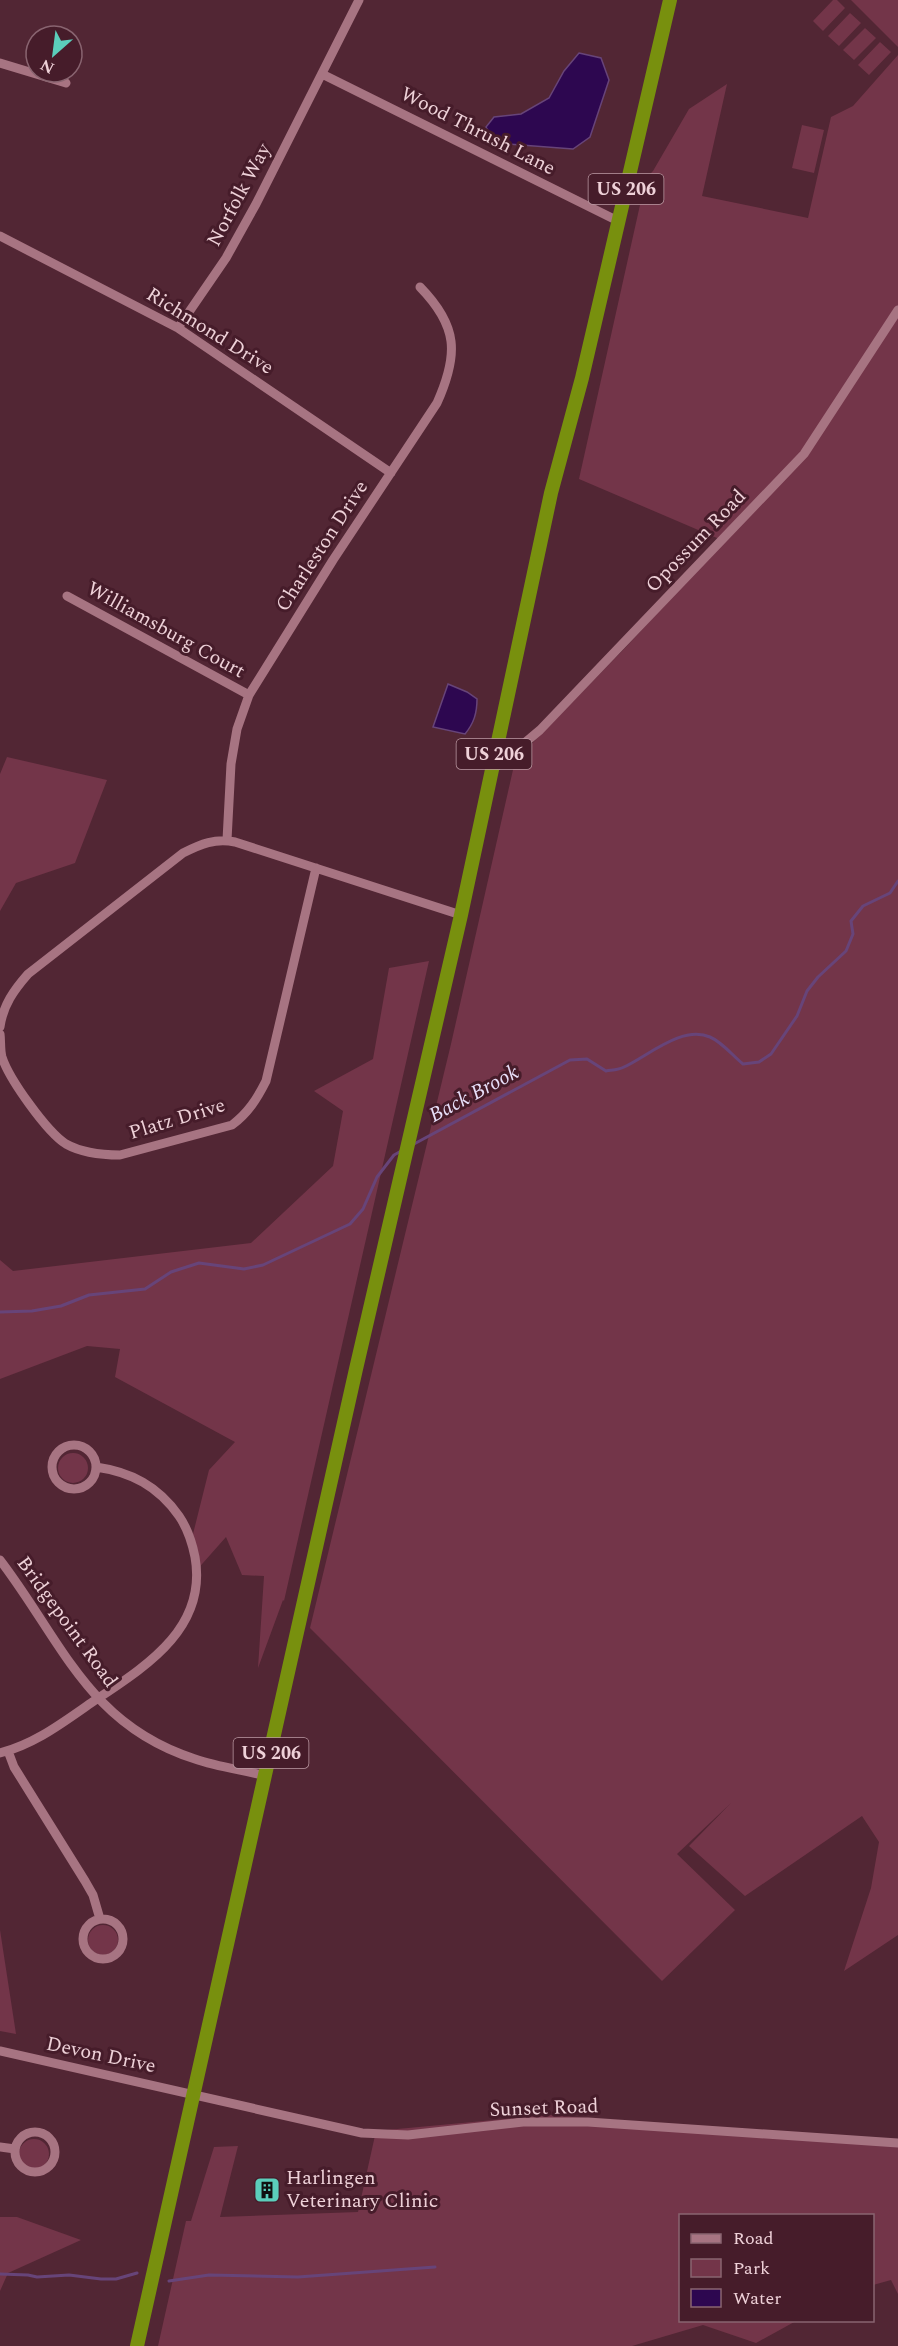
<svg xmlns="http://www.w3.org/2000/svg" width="898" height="2346" viewBox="0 0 898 2346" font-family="Spectral,serif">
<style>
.green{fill:#733549}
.water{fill:#2d0750;stroke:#674479;stroke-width:1.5}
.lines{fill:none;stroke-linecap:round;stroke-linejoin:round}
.stream{stroke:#674479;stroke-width:3}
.minor{stroke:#a77482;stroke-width:9}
.highway{stroke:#78900e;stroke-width:14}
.labels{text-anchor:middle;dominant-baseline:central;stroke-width:6;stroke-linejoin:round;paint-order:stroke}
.shield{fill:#461c2a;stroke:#bc9ba4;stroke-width:1.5}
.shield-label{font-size:18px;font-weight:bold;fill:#eed1d8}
.street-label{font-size:20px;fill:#eed1d8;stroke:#461c2a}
.poi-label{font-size:20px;fill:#eed1d8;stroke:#461c2a;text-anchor:start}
.water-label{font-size:21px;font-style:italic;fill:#e8dff9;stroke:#461c2a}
</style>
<rect width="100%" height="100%" fill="#522634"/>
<path class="green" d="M833,0H837L845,8L823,31L813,21Z
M851,0H898V47Z
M850,13L861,23L839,46L828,36Z
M865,28L876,38L854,60L843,50Z
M880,42L891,52L869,75L858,65Z
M898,55V1935L844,1971L871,1888L879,1842L862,1816L745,1896L689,1846L731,1803L677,1854L735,1910L662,1981L310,1628L451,1044L515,761L626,647L724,541L579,479L646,178L653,171L689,109L727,84L702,196L808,218L831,117L853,106Z
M802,125L824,130L814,173L792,168Z
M7,757L107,780L75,863L16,883L0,911V774Z
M429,961L284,1601L283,1600L258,1668L264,1576L242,1575L226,1537L195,1572L191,1542L209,1470L235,1442L115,1377L120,1349L87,1346L0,1379V1260L13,1271L251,1243L333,1166L343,1111L314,1091L373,1059L389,968Z
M58 1468a15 15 0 1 1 30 0a15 15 0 1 1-30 0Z
M88 1940a15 15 0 1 1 30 0a15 15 0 1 1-30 0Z
M0,1930L16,2034L0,2031Z
M548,2115L898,2143V2294L891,2280L873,2285L872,2216H680V2320L796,2321L756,2343L703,2325L632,2346H158L186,2221H191L214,2147L238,2146L220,2217L358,2212L376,2131Z
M19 2154a15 15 0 1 1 30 0a15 15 0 1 1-30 0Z
M0,2217H17L81,2240L8,2273L0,2291Z"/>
<path class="water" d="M579,53L601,58L609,80L590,137L573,149L507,144L494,141L486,127L494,117L521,114L549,98L564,71Z
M448,684L467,692L477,699C477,713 474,723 465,734L433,727Z"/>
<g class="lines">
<path class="stream" d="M414,1144L570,1060L587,1059L606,1071C612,1070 619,1070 624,1067C648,1056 682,1025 710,1037C722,1042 733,1056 743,1064L759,1062L771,1054L797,1016L807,991L818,977L846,951L853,934L851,921L863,906L890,893L898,881
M0,1312L32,1311L61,1306L89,1295L145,1289L171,1272L199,1263L244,1269L263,1265L350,1224L363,1209L377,1177L394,1155L403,1150
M0,2274L28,2275L37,2277L69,2275L101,2279H116L137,2273
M169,2281L209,2275L298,2277L435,2267"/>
<path class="minor" d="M0,63L66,83
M322,74L618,221
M0,236L178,328L391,473
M178,328L226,258L256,204L359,0
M67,596L249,695
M491,771L540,730L804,454L898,310
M227,840L231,764L237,729L249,695L333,560L437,403C459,354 458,326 420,287
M0,1027C3,1005 14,990 28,974L183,853C201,844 215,838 235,842L461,915
M0,1034C1,1041 0,1050 2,1057C9,1079 47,1132 66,1144C82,1153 102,1155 120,1155L232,1125C248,1113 257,1099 266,1081L316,868
M52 1467a22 22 0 1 1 44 0a22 22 0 1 1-44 0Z
M0,1560C62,1641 88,1725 195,1759C218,1767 243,1770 266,1776
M8,1751L14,1767L85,1881L93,1895L100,1919
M0,1753C35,1744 62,1723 91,1703C143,1668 208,1630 195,1557C192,1542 188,1529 179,1516C158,1486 131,1472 96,1467
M83 1939a20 20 0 1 1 40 0a20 20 0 1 1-40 0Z
M0,2051L362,2133L408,2135L523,2122H588L898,2143
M15 2152a20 20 0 1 1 40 0a20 20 0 1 1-40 0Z
M0,2147L15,2149"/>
<path class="highway" d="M137,2346L356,1369L461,915L551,493L582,378L670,0"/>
</g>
<defs>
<symbol id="building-square" viewBox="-11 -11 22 22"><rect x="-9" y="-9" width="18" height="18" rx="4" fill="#5bcebb" stroke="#461c2a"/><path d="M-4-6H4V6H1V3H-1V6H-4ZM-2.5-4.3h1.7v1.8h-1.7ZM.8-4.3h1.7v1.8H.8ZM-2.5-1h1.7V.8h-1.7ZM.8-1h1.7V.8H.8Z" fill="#111"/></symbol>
</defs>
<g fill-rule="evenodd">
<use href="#building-square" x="252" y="2175" width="30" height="30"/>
</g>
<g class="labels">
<g class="shield">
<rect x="588.5" y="174" width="75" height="30" rx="4.5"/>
<rect x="456.5" y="739" width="75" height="30" rx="4.5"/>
<rect x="233.5" y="1738" width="75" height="30" rx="4.5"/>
</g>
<g class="shield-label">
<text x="626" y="189">US 206</text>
<text x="494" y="754">US 206</text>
<text x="271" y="1753">US 206</text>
</g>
<g class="street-label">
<text transform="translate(478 131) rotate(27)">Wood Thrush Lane</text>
<text transform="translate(239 195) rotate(-62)">Norfolk Way</text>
<text transform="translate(210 331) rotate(32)">Richmond Drive</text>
<text transform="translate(696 541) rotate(-46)">Opossum Road</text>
<text transform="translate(322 546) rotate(-57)">Charleston Drive</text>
<text transform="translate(166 630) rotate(29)">Williamsburg Court</text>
<text transform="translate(177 1119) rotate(-17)">Platz Drive</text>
<text transform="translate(67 1622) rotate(54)">Bridgepoint Road</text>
<text transform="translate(101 2055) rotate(12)">Devon Drive</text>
<text transform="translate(544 2108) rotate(-2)">Sunset Road</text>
</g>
<g class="poi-label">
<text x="286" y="2178">Harlingen<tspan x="286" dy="23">Veterinary Clinic</tspan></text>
</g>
<g class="water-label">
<text transform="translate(474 1094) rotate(-28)">Back Brook</text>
</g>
</g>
<rect x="679" y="2214" width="195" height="108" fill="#461c2a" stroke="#896470" stroke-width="1.5"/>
<rect x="691" y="2234" width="30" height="9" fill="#a77482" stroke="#896470" stroke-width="1.5"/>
<text x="733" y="2244" font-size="18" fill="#eed1d8">Road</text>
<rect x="691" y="2259" width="30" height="18" fill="#733549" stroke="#896470" stroke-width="1.5"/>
<text x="733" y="2274" font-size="18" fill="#eed1d8">Park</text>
<rect x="691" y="2289" width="30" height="18" fill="#2d0750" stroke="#896470" stroke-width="1.5"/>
<text x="733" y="2304" font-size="18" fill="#eed1d8">Water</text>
<g transform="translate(54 54) rotate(208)"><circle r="28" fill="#461c2a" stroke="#896470" stroke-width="1.5"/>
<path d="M0-4.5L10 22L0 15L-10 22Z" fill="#5bcebb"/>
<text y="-9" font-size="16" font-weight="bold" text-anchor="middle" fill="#eed1d8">N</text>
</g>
</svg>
